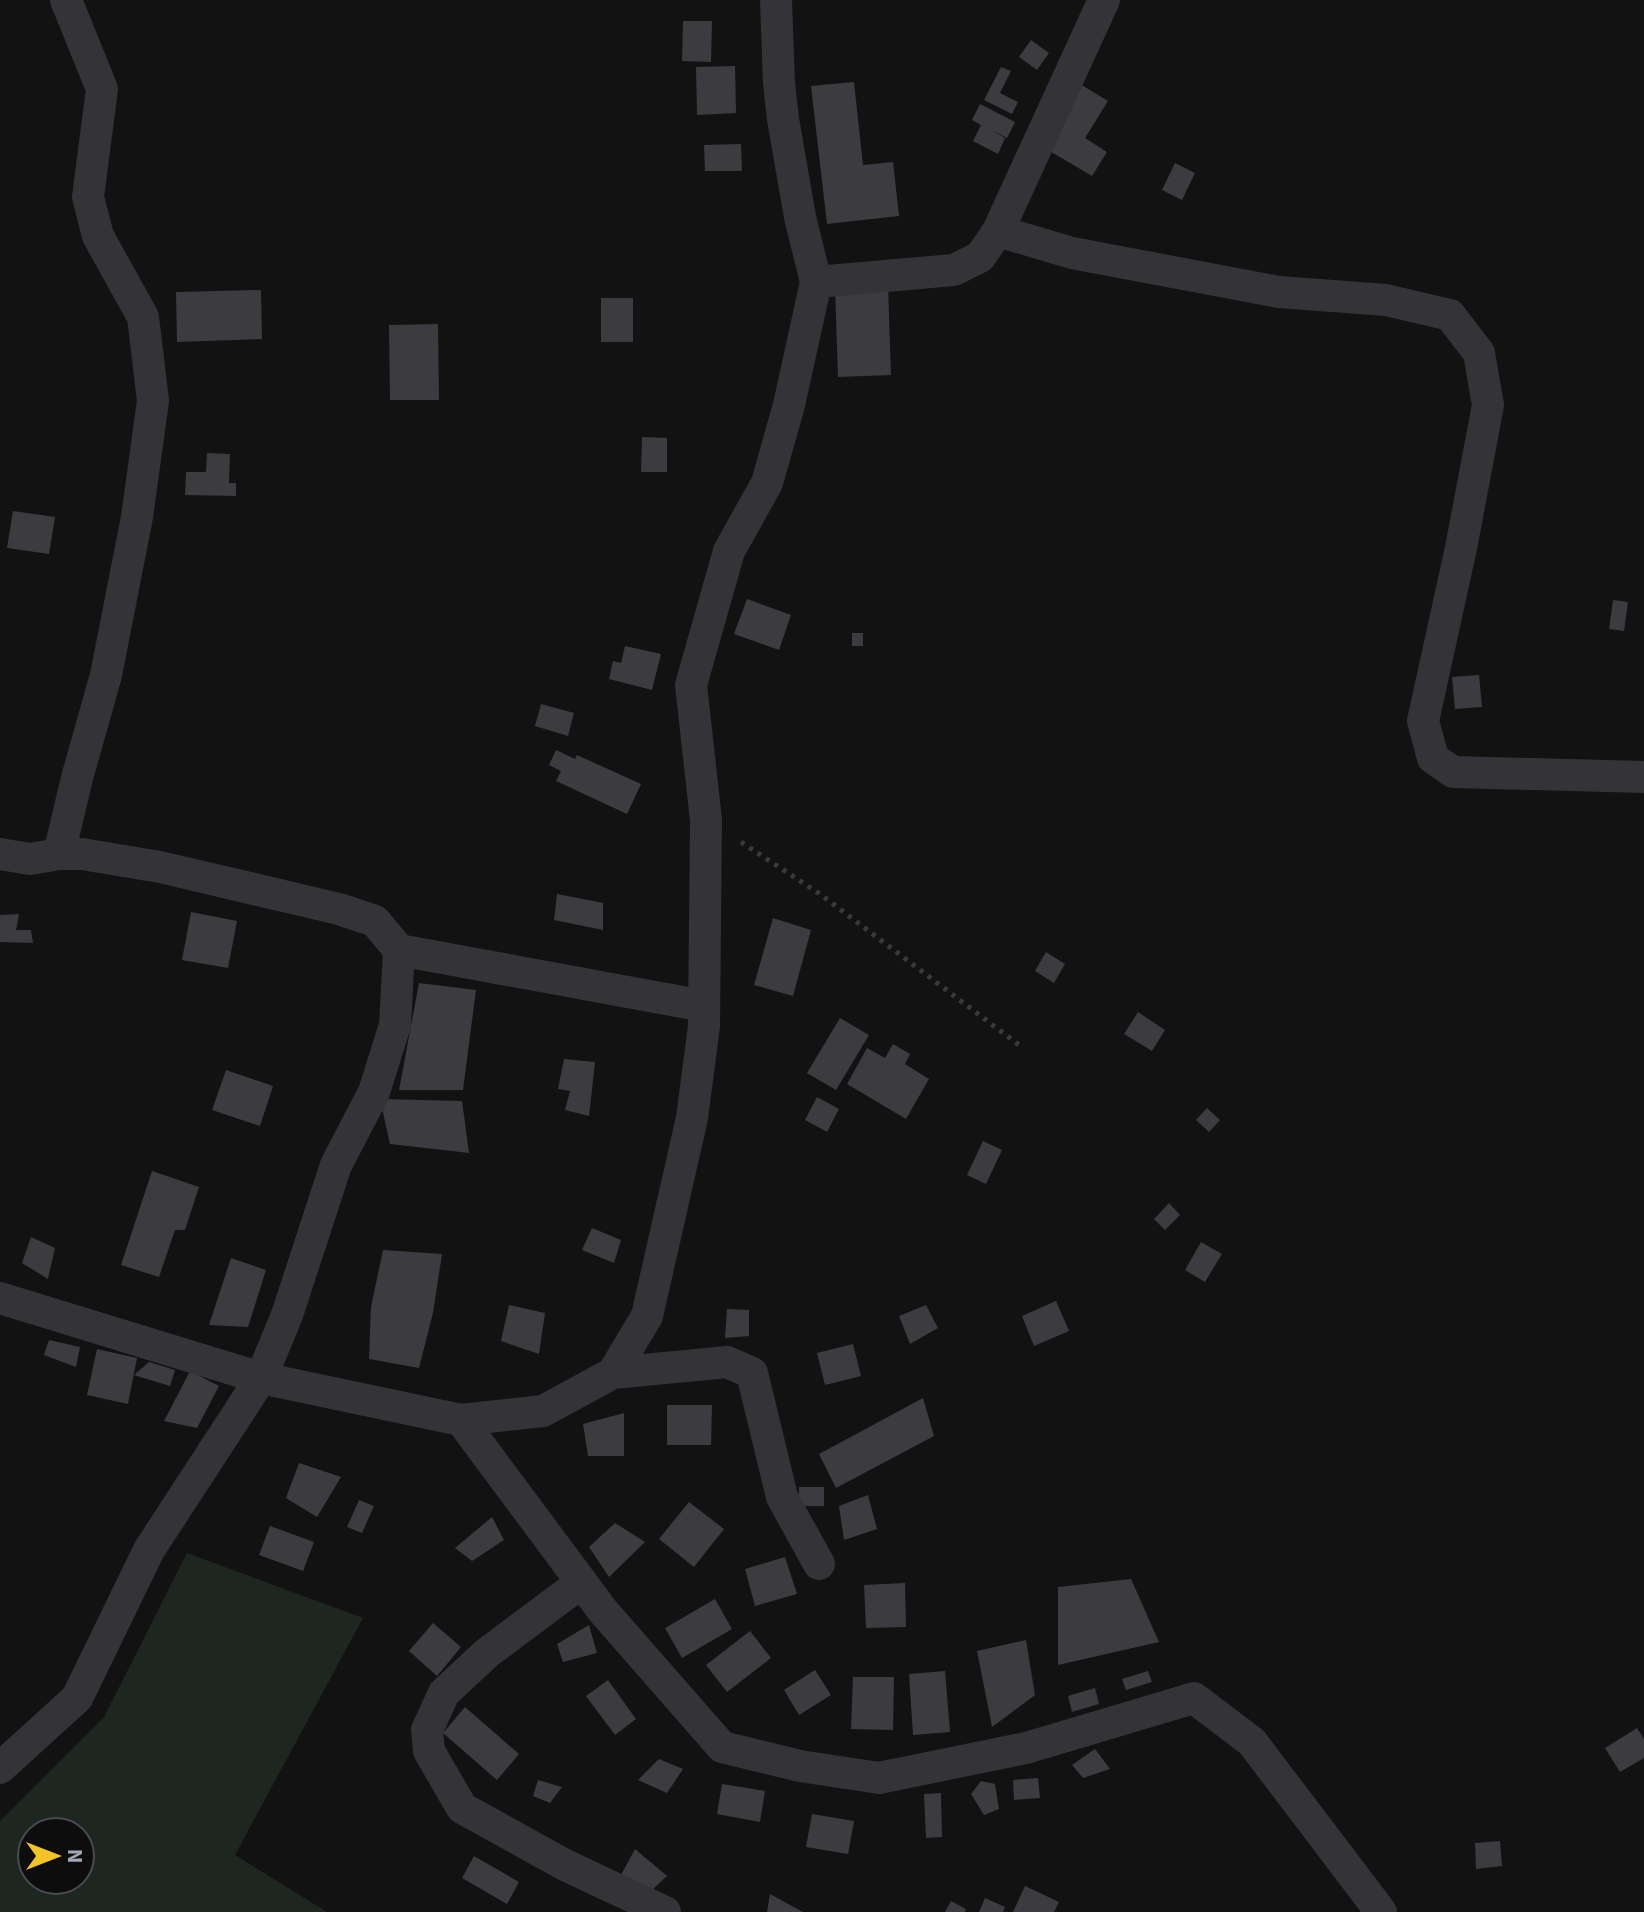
<svg xmlns="http://www.w3.org/2000/svg" width="1644" height="1912" viewBox="0 0 1644 1912" font-family="'Source Sans 3',sans-serif">
<style>
.green{fill:#1e2620;fill-rule:evenodd}
.building{fill:#3c3c40}
.lines{fill:none;stroke-linecap:round;stroke-linejoin:round}
.path{stroke:#393a3f;stroke-width:5;stroke-dasharray:4 6;stroke-linecap:butt}
.minor{stroke:#333338;stroke-width:32}
</style>
<rect width="100%" height="100%" fill="#121213"/>
<path class="green" d="M187,1553L363,1618L235,1855L327,1912H0V1821L104,1717ZM32,1832H80V1880H32Z"/>
<path class="building" d="M683,21H712L711,62L682,61Z
M1031,40L1049,53L1037,70L1019,57Z
M735,66L736,113L697,115L696,67Z
M1001,67L1011,71L1000,93L1018,102L1012,114L984,100Z
M854,82L863,165L893,162L899,216L827,224L811,86Z
M1080,84L1108,101L1085,138L1107,152L1092,176L1043,147Z
M980,104L1015,122L1007,138L992,130L1005,138L998,154L973,141L981,125L972,120Z
M741,144L742,171H705L704,145Z
M1175,163L1195,173L1182,200L1162,190Z
M888,286L891,375L838,377L835,288Z
M261,290L262,339L177,342L176,292Z
M601,298H633V342H601Z
M438,324L439,400H390L389,325Z
M642,437L667,438V472H641Z
M207,453L230,454L229,483H236V496L185,495L186,472H206Z
M13,511L55,517L49,554L7,548Z
M747,599L791,615L779,650L734,634Z
M1613,600L1628,602L1624,631L1609,629Z
M852,633H863V646H852Z
M625,646L661,654L652,690L609,679L613,661L621,663Z
M1479,675L1482,707L1455,709L1452,677Z
M541,704L574,713L568,736L535,726Z
M556,750L575,759L577,755L641,784L627,814L556,781L561,771L549,765Z
M557,894L603,903V930L554,920Z
M191,912L237,921L228,968L182,960Z
M19,914L16,930H31L33,943L0,942V915Z
M773,918L811,930L793,996L754,985Z
M1046,952L1065,964L1054,983L1035,971Z
M419,983L476,990L463,1090H399Z
M1138,1012L1165,1030L1152,1051L1124,1034Z
M840,1018L869,1035L836,1090L807,1073Z
M893,1044L910,1054L905,1064L929,1079L906,1119L847,1084L867,1048L885,1058Z
M564,1059L595,1062L589,1116L565,1110L570,1091L558,1089Z
M226,1070L273,1086L260,1126L212,1110Z
M817,1097L839,1109L827,1132L805,1120Z
M380,1099L462,1101L469,1153L390,1144Z
M1207,1108L1220,1120L1209,1132L1196,1120Z
M983,1141L1002,1150L986,1184L967,1175Z
M152,1171L199,1187L185,1230H175L159,1277L121,1265Z
M1169,1203L1180,1215L1165,1230L1154,1219Z
M592,1228L621,1240L614,1263L582,1250Z
M31,1237L55,1248L48,1279L22,1263Z
M1201,1242L1222,1254L1205,1282L1185,1270Z
M383,1250L442,1254L433,1313L419,1368L369,1359L371,1307Z
M231,1258L266,1270L248,1327L209,1325Z
M1056,1301L1069,1331L1034,1346L1022,1316Z
M509,1305L545,1313L539,1354L501,1341Z
M926,1305L938,1328L910,1344L899,1316Z
M727,1309L749,1310V1336L725,1338Z
M49,1340L80,1347L76,1367L44,1355Z
M853,1344L861,1376L825,1385L817,1353Z
M97,1349L137,1358L128,1404L87,1395Z
M149,1362L175,1370L170,1386L134,1375Z
M190,1371L219,1386L197,1428L164,1421Z
M923,1398L934,1436L836,1488L819,1454Z
M667,1405H712L711,1445H667Z
M624,1413V1456H588L583,1424Z
M299,1463L341,1477L317,1517L286,1498Z
M799,1487H824V1506H799Z
M868,1495L877,1529L844,1540L839,1506Z
M359,1500L374,1506L362,1533L347,1527Z
M689,1502L724,1529L694,1567L659,1539Z
M492,1517L504,1540L472,1561L455,1548Z
M615,1523L645,1542L609,1577L589,1547Z
M270,1526L314,1542L303,1571L259,1555Z
M785,1557L797,1594L755,1606L745,1569Z
M1131,1579L1159,1642L1058,1665V1587Z
M905,1583L906,1627L866,1628L864,1585Z
M715,1599L732,1629L682,1658L665,1628Z
M433,1623L461,1647L437,1676L409,1651Z
M589,1625L597,1653L563,1662L557,1644Z
M750,1631L771,1658L727,1692L706,1665Z
M1026,1640L1035,1695L992,1727L977,1651Z
M815,1670L831,1695L799,1715L784,1690Z
M945,1671L950,1732L913,1735L909,1674Z
M1148,1671L1152,1682L1126,1690L1122,1679Z
M853,1677H894L893,1730L851,1729Z
M608,1680L636,1719L615,1735L586,1696Z
M1095,1688L1099,1704L1072,1712L1068,1696Z
M465,1707L519,1754L497,1780L443,1733Z
M1637,1728L1644,1739V1758L1620,1772L1605,1748Z
M1095,1749L1110,1769L1083,1778L1072,1765Z
M659,1759L683,1769L667,1793L638,1780Z
M1038,1778L1040,1798L1014,1800L1013,1780Z
M538,1780L562,1787L550,1803L533,1796Z
M981,1781L995,1784L999,1809L984,1815L971,1794Z
M722,1784L765,1791L760,1822L717,1814Z
M941,1793L942,1837L926,1838L924,1794Z
M812,1814L854,1821L848,1854L806,1847Z
M1500,1841L1502,1866L1476,1869L1475,1843Z
M635,1849L667,1876L651,1891L621,1875Z
M474,1856L519,1882L507,1904L462,1878Z
M1025,1886L1059,1902L1054,1912H1013Z
M770,1894L803,1912H767Z
M985,1898L1005,1907L1003,1912H979Z
M951,1901L966,1909L965,1912H945Z"/>
<g class="lines">
<path class="path" d="M741,842L820,894L1019,1045"/>
<path class="minor" d="M998,231L1072,253L1279,292L1386,300L1450,315L1479,353L1488,405L1461,548L1423,721L1433,758L1453,772L1644,777
M816,282L954,270L980,257L998,231L1104,0
M0,854L30,859L59,854H82L160,867L339,909L375,921L399,950L704,1006
M59,854L77,778L106,675L137,517L153,401L143,317L98,236L88,197L102,89L66,0
M0,1298L261,1378L461,1420L543,1411L613,1373L647,1316L692,1118L704,1026L706,820L691,685L729,551L767,483L789,405L816,282L800,217L783,119L779,83L776,0
M613,1373L727,1362L752,1373L782,1497L819,1564
M461,1420L603,1611L722,1747L800,1766L879,1778L1026,1748L1194,1698L1252,1742L1381,1912
M582,1582L487,1653L444,1693L427,1730L429,1751L462,1808L565,1865L665,1912
M0,1768L77,1698L149,1550L261,1378L287,1315L336,1165L374,1092L395,1025L399,950"/>
</g>
<g transform="translate(56 1856) rotate(90)"><circle r="38" fill="#0d0d0e" stroke="#494b50" stroke-width="2"/>
<path d="M0-6L14 30L0 20L-14 30Z" fill="#f3c42a"/>
<text y="-12" font-size="22" font-weight="bold" text-anchor="middle" fill="#a3a7b4">N</text>
</g>
</svg>
